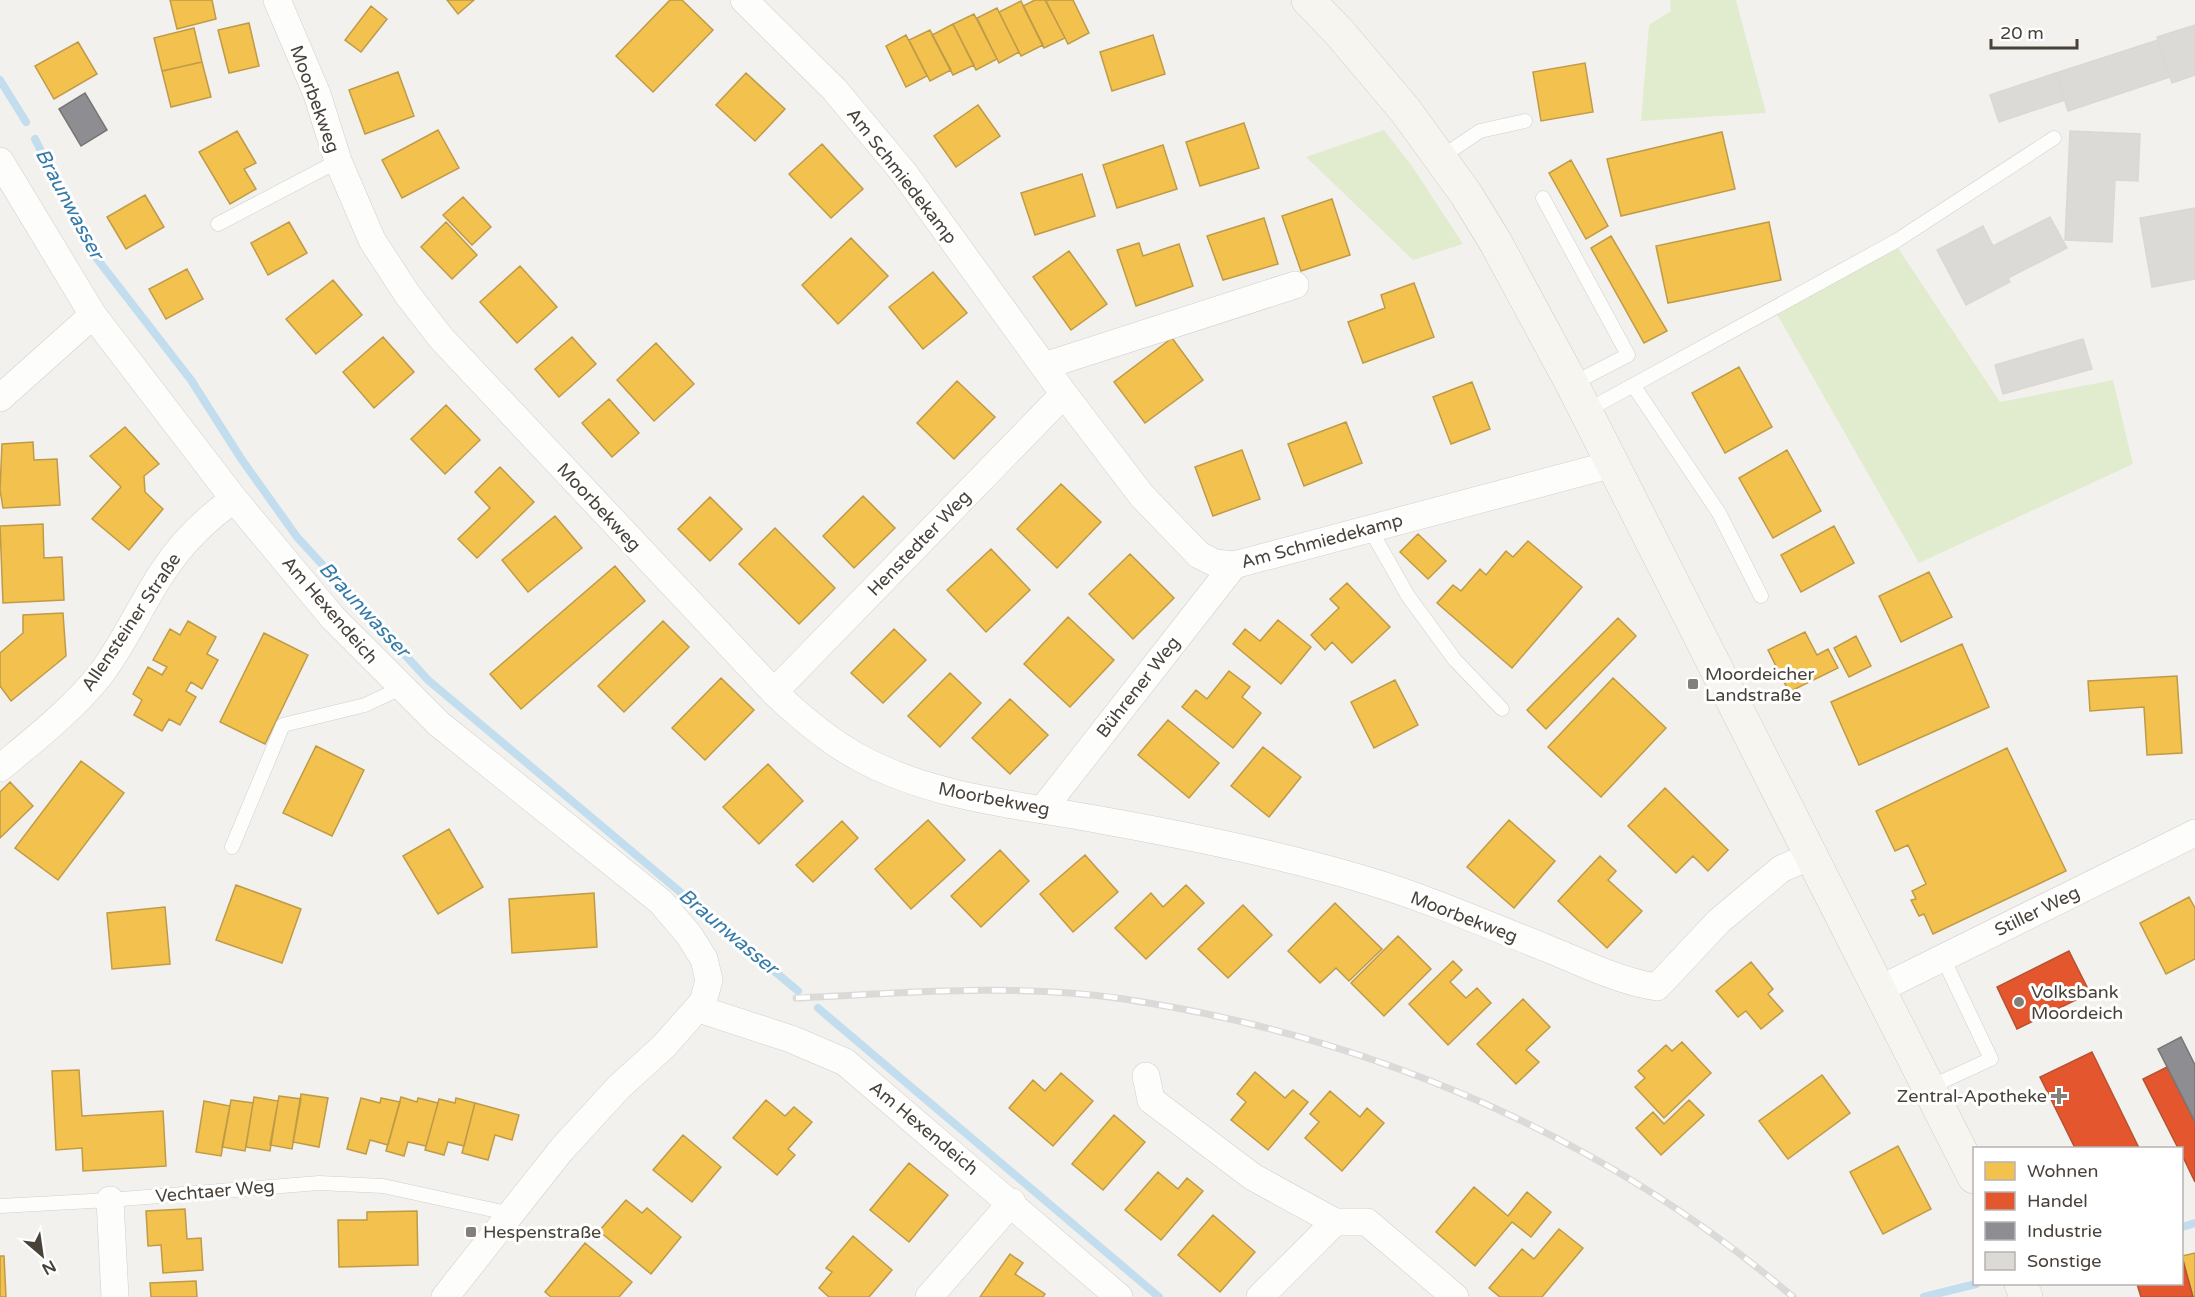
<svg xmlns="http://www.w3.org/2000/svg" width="2195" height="1297" viewBox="0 0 2195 1297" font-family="'Varela Round',sans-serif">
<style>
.green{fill:#e1eccf}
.homes{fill:#f2c14e;stroke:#bf9b48;stroke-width:1.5}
.shops{fill:#e4572e;stroke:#b65131;stroke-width:1.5}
.industry{fill:#8d8d92;stroke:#797677;stroke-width:1.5}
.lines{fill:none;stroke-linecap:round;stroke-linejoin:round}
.stream{stroke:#c1ddee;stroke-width:8}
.building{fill:#dcdad6;stroke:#dbd8d3;stroke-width:1.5}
.service-casing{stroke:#d1cfcb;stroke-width:15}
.minor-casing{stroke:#d1cfcb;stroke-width:28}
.secondary-casing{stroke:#d2cec4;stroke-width:34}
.service{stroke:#fdfdfc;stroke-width:14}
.minor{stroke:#fdfdfc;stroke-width:27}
.secondary{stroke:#f7f5f0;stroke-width:33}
.rail-casing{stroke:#dadad9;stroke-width:7}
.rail{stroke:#fff;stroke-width:4.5;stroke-dasharray:14;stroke-linecap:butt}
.poi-dot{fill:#847f78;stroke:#fff;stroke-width:2}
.labels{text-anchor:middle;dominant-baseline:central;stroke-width:6;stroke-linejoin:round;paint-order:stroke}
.street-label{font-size:18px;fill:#494239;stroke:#fff}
.poi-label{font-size:18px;fill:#494239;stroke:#fff;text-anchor:start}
.water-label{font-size:20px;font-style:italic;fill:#347ba9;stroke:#fff}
</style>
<rect width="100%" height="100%" fill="#f3f1ed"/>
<path class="green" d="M1670,0H1736L1766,113L1641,121L1649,25L1671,11Z
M1384,130L1412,166L1463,244L1413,260L1306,157Z
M1894,242L2000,402L2113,380L2133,464L1919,563L1774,309Z"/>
<path class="homes" d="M170,0H212L216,19L177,29Z
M447,0H474L458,14Z
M670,0H682L713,30L653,92L616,56Z
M1035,0H1045L1065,38L1044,48L1023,6Z
M1049,0H1073L1089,33L1068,44L1046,1Z
M1021,1L1043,45L1021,56L999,12Z
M371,6L387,19L361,52L345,40Z
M997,8L1019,52L999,63L977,18Z
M974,14L997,59L976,70L953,24Z
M249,23L259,66L229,73L218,30Z
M953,24L974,65L953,75L932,35Z
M194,28L202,62L162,71L154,38Z
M930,30L951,70L930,81L909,40Z
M906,35L927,76L906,87L886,46Z
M1153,35L1165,74L1112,91L1100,52Z
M78,42L97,74L54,99L35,66Z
M202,62L211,97L171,107L162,71Z
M1585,63L1593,112L1541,121L1533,72Z
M398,72L414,116L365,134L349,90Z
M746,73L785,109L755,141L716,105Z
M978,105L1000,136L956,167L934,136Z
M1244,123L1259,168L1200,186L1186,142Z
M438,130L459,168L402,198L382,160Z
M237,131L256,163L244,169L256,189L230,204L199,152Z
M1722,132L1735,189L1621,216L1607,159Z
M822,144L863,189L831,218L789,174Z
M1163,145L1177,189L1117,208L1103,165Z
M1571,160L1608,226L1586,239L1549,173Z
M1082,174L1095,216L1035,235L1021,193Z
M145,195L164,227L126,249L107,217Z
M463,197L491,227L472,245L443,215Z
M1332,199L1350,255L1301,271L1282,216Z
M1264,218L1278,264L1223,280L1207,236Z
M289,222L307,253L268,275L251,243Z
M446,222L477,255L452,279L421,247Z
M1769,222L1781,280L1668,303L1656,246Z
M1611,236L1667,331L1644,343L1591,248Z
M851,238L888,276L838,324L802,285Z
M1139,243L1143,256L1179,244L1193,286L1136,306L1117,250Z
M1069,251L1107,304L1071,330L1033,277Z
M520,266L557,307L517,343L480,302Z
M187,269L203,299L166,319L149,289Z
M933,272L967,313L923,349L889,307Z
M333,280L362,315L316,354L286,319Z
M1414,283L1434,337L1363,363L1348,322L1385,308L1381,295Z
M383,337L414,372L374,408L343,372Z
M572,337L596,364L559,397L535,369Z
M1172,338L1203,380L1145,423L1114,382Z
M656,343L694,384L654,421L617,380Z
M1739,367L1772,427L1725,453L1692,393Z
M957,381L995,417L954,459L917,423Z
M1472,382L1490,429L1451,444L1433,397Z
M609,399L639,433L612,457L582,423Z
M446,405L480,440L445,474L411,439Z
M1346,422L1362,463L1304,486L1288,444Z
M125,427L159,464L144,476L145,492L163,509L129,550L92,519L121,487L90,456Z
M33,442L34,460L57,459L60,505L3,508L0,490L2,444Z
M1242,450L1260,499L1213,516L1195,467Z
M1787,450L1821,511L1773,538L1739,478Z
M500,467L534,502L477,558L458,539L490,508L475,492Z
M1061,484L1101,522L1057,568L1017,529Z
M863,496L895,528L854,568L823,536Z
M710,497L742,529L710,561L678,529Z
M555,516L582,548L528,592L502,560Z
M43,524L44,558L62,557L64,600L3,603L0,526Z
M1834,526L1854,563L1801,592L1781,555Z
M775,528L835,588L799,624L739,564Z
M1418,534L1446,561L1428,579L1400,552Z
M1528,541L1582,587L1512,668L1437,603L1453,585L1461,591L1480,569L1486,575L1506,551L1513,557Z
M991,549L1030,590L986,632L947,590Z
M1130,554L1174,598L1133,639L1089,594Z
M615,566L645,601L521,709L490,674Z
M1929,572L1952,617L1901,642L1879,596Z
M1347,583L1390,627L1352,663L1332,642L1325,650L1311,635L1339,608L1330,599Z
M63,613L66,656L11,701L0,686V653L23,633V615Z
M1068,617L1114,660L1070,707L1024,664Z
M1618,618L1636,636L1546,729L1527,710Z
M1278,620L1311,647L1281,684L1233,644L1245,629L1260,641Z
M188,621L216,637L207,654L218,660L202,689L191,682L186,691L196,697L180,725L169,719L162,731L134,715L142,700L133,694L148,667L162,675L167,667L153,660L170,629L180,635Z
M663,621L689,647L624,712L598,686Z
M894,629L926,660L883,703L851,673Z
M1805,632L1817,655L1828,649L1838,668L1789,692L1768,650Z
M264,633L308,655L265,744L220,722Z
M1856,636L1871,666L1849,677L1834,648Z
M1962,644L1989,707L1859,765L1831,702Z
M1229,671L1250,687L1242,697L1261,713L1233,748L1182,707L1196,690L1207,699Z
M950,673L981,703L940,747L908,716Z
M2177,676L2182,753L2147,755L2144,707L2090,711L2088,681Z
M721,678L754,710L705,760L672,728Z
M1613,678L1666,728L1601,797L1548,747Z
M1395,680L1418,725L1374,748L1351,702Z
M1010,699L1048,735L1010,774L972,738Z
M1168,720L1219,763L1189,798L1138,755Z
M316,746L364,770L332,836L283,813Z
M1263,747L1301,777L1269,817L1231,786Z
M2007,748L2066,871L1933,934L1924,914L1919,916L1911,900L1916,899L1912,891L1926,884L1908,845L1895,851L1876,811Z
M81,761L124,793L58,880L15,848Z
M768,764L803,801L759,844L723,807Z
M10,782L33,806L0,838V792Z
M1665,788L1728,850L1708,871L1693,856L1676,873L1628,826Z
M928,820L965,860L911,909L875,869Z
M1509,820L1555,861L1514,908L1467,867Z
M842,821L858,838L813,882L796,865Z
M449,829L483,887L438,914L403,856Z
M1000,850L1029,881L981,927L951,896Z
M1085,855L1118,892L1073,932L1040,894Z
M1600,856L1616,871L1608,880L1642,911L1607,948L1558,901Z
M236,885L301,909L282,963L216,940Z
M1186,885L1204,903L1146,959L1115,928L1151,893L1163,907Z
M594,893L597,947L512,953L509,899Z
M2189,897L2195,908V959L2166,974L2140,923Z
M1335,903L1382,949L1349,981L1336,968L1320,983L1288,951Z
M1243,905L1272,935L1228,978L1198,949Z
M165,907L170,964L112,969L107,913Z
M1398,936L1431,969L1384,1016L1351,983Z
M1453,961L1462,970L1450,982L1466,998L1477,988L1491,1003L1448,1045L1409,1004Z
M1751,962L1773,989L1768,994L1783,1011L1761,1029L1746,1011L1738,1017L1716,991Z
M1523,999L1550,1027L1526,1050L1539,1062L1516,1084L1477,1044Z
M1682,1042L1711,1073L1664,1118L1635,1087L1645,1078L1638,1071L1666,1045L1672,1051Z
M79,1070L82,1116L163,1111L166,1166L83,1171L82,1148L56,1150L52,1071Z
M1255,1072L1285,1098L1293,1090L1308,1102L1268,1150L1231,1120L1246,1102L1237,1094Z
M1061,1073L1093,1101L1053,1146L1009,1108L1033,1080L1045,1091Z
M1822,1075L1850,1113L1788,1159L1759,1121Z
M1330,1091L1360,1117L1367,1108L1384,1123L1342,1171L1305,1138L1319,1122L1310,1114Z
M301,1094L328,1098L319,1147L293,1142Z
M279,1096L301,1099L292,1149L270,1145Z
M254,1097L278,1101L270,1151L246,1147Z
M401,1097L417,1102L418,1098L438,1103L426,1146L408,1142L404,1156L386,1151Z
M361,1098L380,1103L381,1098L400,1102L388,1145L370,1140L366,1154L347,1149Z
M456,1098L475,1103L464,1146L448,1142L444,1155L425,1150L439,1099L455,1103Z
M231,1100L253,1103L245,1151L222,1147Z
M766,1100L785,1116L794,1107L812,1122L788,1149L795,1155L777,1175L733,1138Z
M1689,1100L1704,1115L1661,1155L1636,1128L1653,1112L1664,1124Z
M204,1101L230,1106L221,1156L196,1152Z
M475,1103L519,1115L512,1140L495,1135L488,1160L462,1153Z
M1114,1115L1145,1142L1103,1190L1072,1164Z
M683,1135L721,1167L692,1202L653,1170Z
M1898,1146L1931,1209L1883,1234L1850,1172Z
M909,1163L948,1195L909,1242L870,1210Z
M1158,1172L1178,1189L1187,1178L1203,1191L1161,1240L1125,1210Z
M1474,1187L1508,1216L1527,1192L1551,1212L1531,1237L1512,1222L1475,1266L1436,1232Z
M626,1200L642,1213L647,1208L681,1237L651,1274L599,1231Z
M185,1209L187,1239L201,1238L203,1270L163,1273L161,1245L148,1246L146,1211Z
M417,1211L418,1265L339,1267L338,1220H367V1212Z
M1213,1215L1255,1252L1220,1292L1178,1255Z
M1559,1229L1583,1248L1542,1297H1500L1489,1288L1522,1249L1534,1259Z
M853,1236L892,1270L869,1297H829L819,1288L832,1272L826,1268Z
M585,1243L632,1282L619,1297H551L545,1292Z
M2195,1253V1297H2193L2182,1256Z
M1010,1254L1023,1263L1015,1274L1045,1294L1043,1297H980Z
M0,1256H4L6,1297H0Z
M196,1281L197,1297H151L150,1283Z"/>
<path class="shops" d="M2069,951L2090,993L2017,1029L1997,987Z
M2092,1052L2139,1148H2075L2040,1077Z
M2167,1067L2195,1122V1182L2182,1155V1148H2178L2143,1079Z
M2182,1257L2193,1297H2141L2137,1284H2182Z"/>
<path class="industry" d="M85,93L107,130L81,146L59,109Z
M2181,1037L2195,1065V1122L2158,1049Z"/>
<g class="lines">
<path class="stream" d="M0,80L26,122
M35,139L91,251L191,380L242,460L297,537L428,680L798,991
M818,1008L1159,1297
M2182,1227L2195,1223
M1924,1297L1976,1284"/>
</g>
<path class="building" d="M2195,25V75L2172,83L2157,37Z
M2158,40L2170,77L2068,111L2056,73Z
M2056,73L2065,100L1999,122L1990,95Z
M2070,131L2140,134L2138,181L2115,180L2112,242L2065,240Z
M2195,208V279L2152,287L2140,218Z
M2050,217L2067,248L2008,278L2010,282L1966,305L1937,250L1983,226L1993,246Z
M2083,339L2092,369L2003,394L1995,365Z"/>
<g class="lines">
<defs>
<path id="service" d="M1440,158L1480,131L1525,121
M1543,198L1628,355L1572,384
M218,224L338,161
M1633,385L1719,513L1761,596
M1586,411L1896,241L2054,138
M1370,529L1408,596L1455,660L1502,709
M232,847L283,725L365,705L401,688
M1930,1087L1991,1059L1943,958
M0,1206L110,1200L319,1183L383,1186L512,1214"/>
<path id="minor" d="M277,0L317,94L338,161L372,240L407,294L441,338L774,692C800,717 828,741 860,758C935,799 1024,805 1106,821C1195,837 1283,855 1369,881C1429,899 1488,925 1546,948C1583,963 1618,981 1657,987L1719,921L1781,869L1813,855
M744,0L834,89L904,173L1064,394L1142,496L1199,555L1215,563L1234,565L1613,464
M0,161L93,315L234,499L333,618L439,724L661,902L689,935L704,959L709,980L703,1002L664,1046L619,1087L562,1149L445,1297
M1044,366L1295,285
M0,398L93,315
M774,692L1064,394
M0,768C35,739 72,710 100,675C125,642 141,604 164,570C183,541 206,519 234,499
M1043,809L1234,565
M1880,989L2195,833
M699,1009L791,1039L845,1062L1119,1297
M1146,1076L1151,1100L1253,1177L1335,1222L1260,1297
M110,1200L115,1297
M1335,1222H1367L1455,1297
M929,1297L1012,1202"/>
<path id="secondary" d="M1308,0L1339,32L1405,110L1466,194L1496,243L1572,384L1974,1177
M2021,1284L2026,1297"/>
</defs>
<use href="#service" class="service-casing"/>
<use href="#minor" class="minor-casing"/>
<use href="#secondary" class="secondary-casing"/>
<use href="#service" class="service"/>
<use href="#minor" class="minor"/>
<use href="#secondary" class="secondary"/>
<defs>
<path id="rail" d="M796,998C904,993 1016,983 1124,999C1369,1036 1605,1136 1793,1297"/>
</defs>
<use href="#rail" class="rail-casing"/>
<use href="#rail" class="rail"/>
</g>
<g class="poi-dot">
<rect x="1687" y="678" width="12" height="12" rx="3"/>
<circle cx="2019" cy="1002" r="6"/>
<path d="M2056 1087h6v6h6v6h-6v6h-6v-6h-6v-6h6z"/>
<rect x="465" y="1226" width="12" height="12" rx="3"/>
</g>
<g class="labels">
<g class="street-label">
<text transform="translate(315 99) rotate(70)">Moorbekweg</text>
<text transform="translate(902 176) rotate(52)">Am Schmiedekamp</text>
<text transform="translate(599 507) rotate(47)">Moorbekweg</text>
<text transform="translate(1322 541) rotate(-15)">Am Schmiedekamp</text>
<text transform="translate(919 543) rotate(-46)">Henstedter Weg</text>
<text transform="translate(330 610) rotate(49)">Am Hexendeich</text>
<text transform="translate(131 622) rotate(-56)">Allensteiner Straße</text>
<text transform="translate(1138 687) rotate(-52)">Bührener Weg</text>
<text transform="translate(994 799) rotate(11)">Moorbekweg</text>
<text transform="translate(2037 911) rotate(-26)">Stiller Weg</text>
<text transform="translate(1464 917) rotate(21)">Moorbekweg</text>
<text transform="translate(924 1128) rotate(40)">Am Hexendeich</text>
<text transform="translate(215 1191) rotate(-5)">Vechtaer Weg</text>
</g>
<g class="poi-label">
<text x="1705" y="674">Moordeicher<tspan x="1705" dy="21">Landstraße</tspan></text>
<text x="2031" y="992">Volksbank<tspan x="2031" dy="21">Moordeich</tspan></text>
<text x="2047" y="1096" text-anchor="end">Zentral-Apotheke</text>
<text x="483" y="1232">Hespenstraße</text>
</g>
<g class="water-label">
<text transform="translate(69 204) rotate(62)">Braunwasser</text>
<text transform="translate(364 610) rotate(47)">Braunwasser</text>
<text transform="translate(728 932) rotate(40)">Braunwasser</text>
</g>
</g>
<rect x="1973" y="1147" width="210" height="138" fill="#ffffff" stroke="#b6b3b0" stroke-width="1.5"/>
<rect x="1985" y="1162" width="30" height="18" fill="#f2c14e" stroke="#b6b3b0" stroke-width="1.5"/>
<text x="2027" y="1177" font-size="18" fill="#494239">Wohnen</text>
<rect x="1985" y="1192" width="30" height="18" fill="#e4572e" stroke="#b6b3b0" stroke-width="1.5"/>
<text x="2027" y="1207" font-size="18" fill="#494239">Handel</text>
<rect x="1985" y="1222" width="30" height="18" fill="#8d8d92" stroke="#b6b3b0" stroke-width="1.5"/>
<text x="2027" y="1237" font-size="18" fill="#494239">Industrie</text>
<rect x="1985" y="1252" width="30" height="18" fill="#dcdad6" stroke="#b6b3b0" stroke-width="1.5"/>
<text x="2027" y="1267" font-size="18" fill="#494239">Sonstige</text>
<g transform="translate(42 1255) rotate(151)" stroke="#ffffff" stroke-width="4.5" paint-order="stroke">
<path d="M0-4.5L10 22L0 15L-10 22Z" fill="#494239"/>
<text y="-9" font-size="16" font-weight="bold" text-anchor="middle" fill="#494239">N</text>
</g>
<path d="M1991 39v9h86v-9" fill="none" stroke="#494239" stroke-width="3"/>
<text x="2000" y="39" font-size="18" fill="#494239" stroke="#ffffff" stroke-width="4.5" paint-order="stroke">20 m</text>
</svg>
